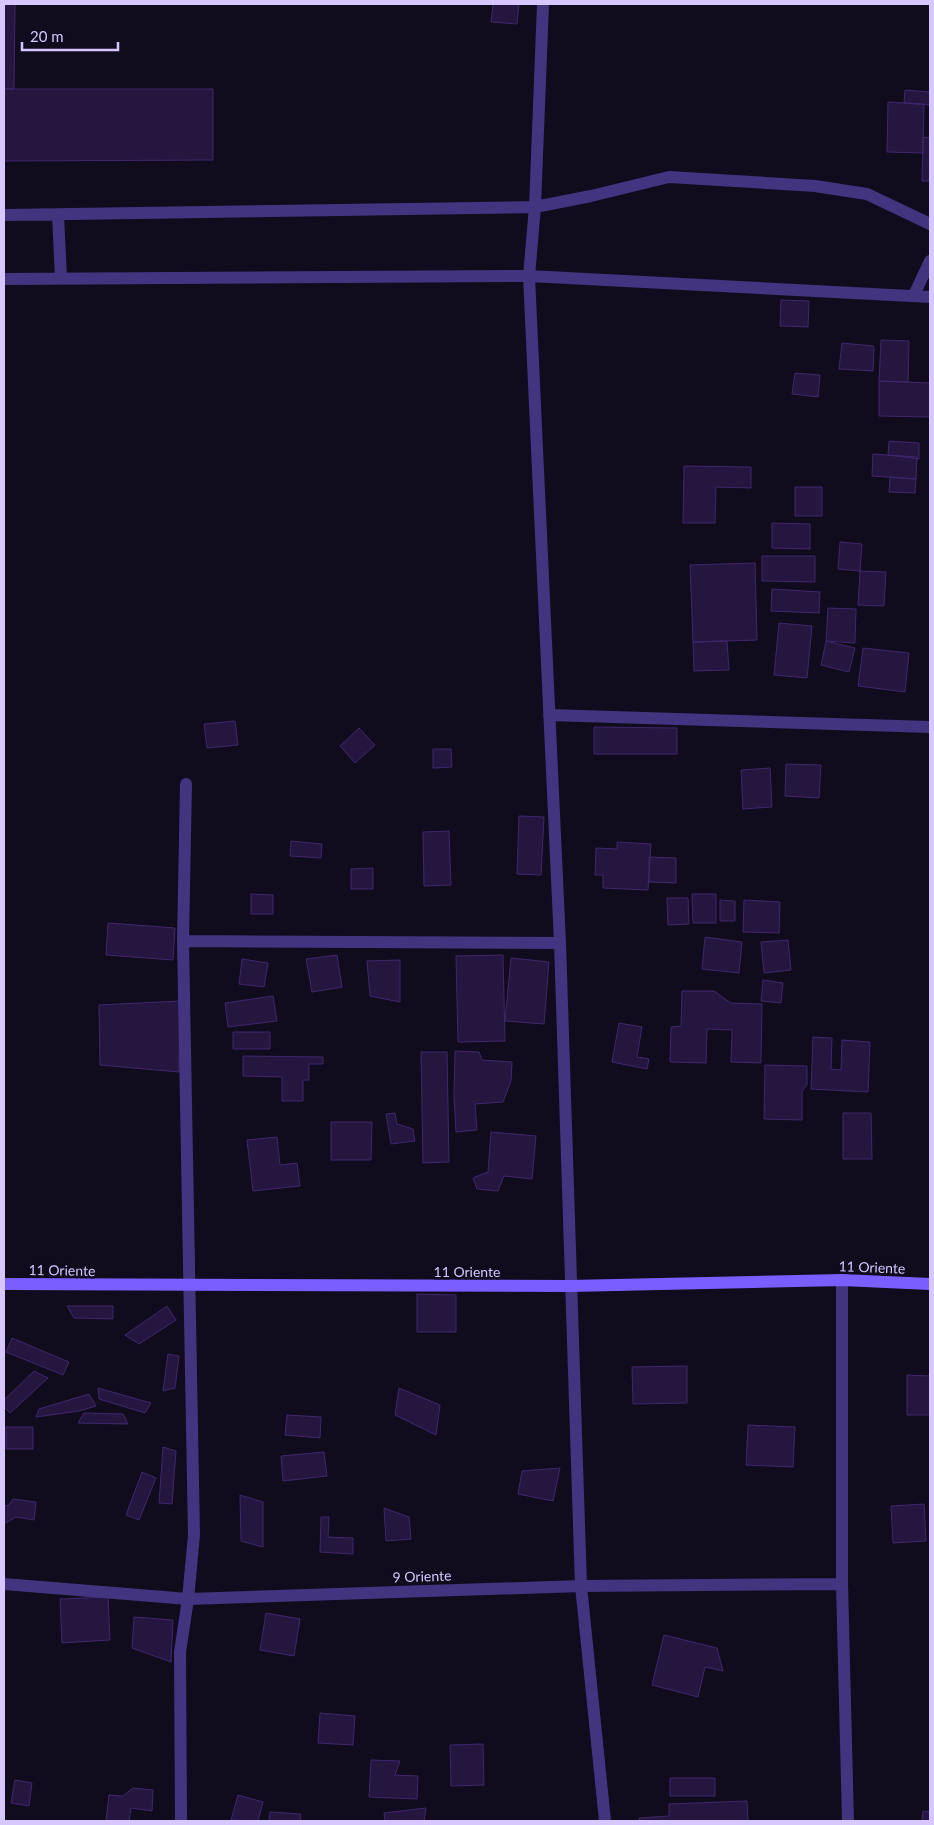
<svg xmlns="http://www.w3.org/2000/svg" width="934" height="1825" viewBox="0 0 934 1825" font-family="Lato,sans-serif">
<style>
.building{fill:#25163f;stroke:#3f276c}
.lines{fill:none;stroke-linecap:round;stroke-linejoin:round}
.lane{stroke:#42347f;stroke-width:12}
.street{stroke:#42347f;stroke-width:12}
.secondary{stroke:#7b5eff;stroke-width:12}
.labels{text-anchor:middle;dominant-baseline:central;stroke-width:5;stroke-linejoin:round;paint-order:stroke}
.street-label{font-size:14px;fill:#d6c7ff;stroke:#110b1e}
</style>
<rect width="100%" height="100%" fill="#110b1e"/>
<path class="building" d="M4,4H15L14,89H4Z
M493,4H519L517,24L491,22Z
M4,89H213V160L4,161Z
M905,90L930,92V105L904,103Z
M888,102L924,104L923,153L887,152Z
M923,137L930,138V181H922Z
M781,300L809,301L808,327L780,326Z
M881,340L909,341L908,382L879,381Z
M842,343L874,346L873,371L839,369Z
M795,373L820,375L818,397L792,394Z
M879,381L930,383V417L879,416Z
M889,441L919,443V459L888,455Z
M873,454L917,457L916,479L872,476Z
M684,466L751,467V488L716,487L715,523H683Z
M890,477L916,479L915,493L889,492Z
M795,487H822V516H795Z
M772,523L810,524V549L772,548Z
M840,542L862,544L860,571L838,569Z
M762,556H815V582L762,581Z
M755,563L757,640L693,642L690,565Z
M860,571L886,572L884,606L858,605Z
M772,589L820,592L819,613L771,611Z
M828,608L856,609L855,643L826,641Z
M779,623L812,626L807,678L774,675Z
M727,641L729,670L694,671L693,642Z
M826,641L855,648L849,672L821,665Z
M863,648L909,653L905,692L858,686Z
M235,721L238,745L207,748L204,724Z
M594,727L677,728V754H594Z
M359,728L375,745L355,763L340,746Z
M433,749H451L452,767L433,768Z
M786,764L821,765L819,798L785,796Z
M770,768L772,807L743,809L741,770Z
M519,816L544,817L541,875L517,874Z
M449,831L451,885L424,886L423,832Z
M291,841L322,844L321,858L290,856Z
M617,842L651,844L648,890L603,888V875H595L596,848L617,849Z
M649,857L676,858V883L649,882Z
M373,868V889H351V869Z
M251,894L273,895V914H251Z
M692,894H716V923H693Z
M667,898H688L689,924L668,925Z
M720,900L735,901V921H720Z
M744,900L780,902L779,933L743,932Z
M108,923L175,928L173,960L106,955Z
M705,937L742,942L739,973L702,969Z
M788,940L791,970L764,973L761,942Z
M337,955L342,987L312,992L306,959Z
M503,955L505,1041L458,1042L456,956Z
M511,958L549,962L544,1024L505,1021Z
M242,959L268,963L264,987L239,984Z
M400,960V1002L370,996L367,961Z
M763,980L783,983L781,1003L761,1001Z
M682,991H714L731,1003L762,1004L761,1063L731,1062L732,1030L707,1029L706,1063L670,1062L671,1027L681,1026Z
M273,996L277,1021L228,1027L225,1003Z
M180,1001L179,1072L100,1065L99,1005Z
M619,1023L642,1027L637,1057L649,1059L647,1069L612,1062Z
M233,1032H270V1049H233Z
M813,1037L832,1038L831,1069L841,1070L842,1040L870,1042L868,1092L811,1089Z
M455,1051L479,1052L482,1060L512,1062L511,1081L503,1102L475,1104L477,1130L456,1132L454,1096Z
M421,1052H447L449,1162L423,1163Z
M243,1056L323,1057V1064H309V1080H303V1101H282V1077L243,1076Z
M765,1065L807,1066V1085L802,1091V1120L764,1119Z
M395,1113L397,1124L413,1129L415,1141L391,1144L386,1114Z
M843,1113H871L872,1159H843Z
M331,1122H372L371,1160H331Z
M491,1132L536,1136L532,1179L504,1176L498,1191L477,1189L473,1178L488,1172Z
M277,1137L280,1165L297,1163L300,1186L253,1191L247,1140Z
M417,1294L456,1295V1332H417Z
M67,1306H113V1319L74,1318Z
M167,1306L176,1320L139,1344L125,1335Z
M12,1338L69,1362L63,1375L6,1352Z
M168,1354L179,1356L175,1388L163,1391Z
M687,1366V1403L633,1404L632,1367Z
M34,1371L48,1378L10,1413L4,1407V1400Z
M907,1375L930,1376V1415H907Z
M98,1388L151,1403L145,1413L99,1399Z
M399,1388L440,1405L436,1435L395,1415Z
M89,1394L96,1406L79,1411L36,1417L39,1409Z
M84,1413L123,1414L128,1424L78,1423Z
M287,1415L321,1417L320,1438L285,1435Z
M748,1425L795,1427L793,1467L746,1465Z
M6,1427H33V1449H6Z
M163,1447L176,1451L172,1504L159,1503Z
M324,1452L327,1476L283,1481L281,1456Z
M560,1468L553,1501L518,1494L522,1471Z
M142,1472L156,1478L139,1520L126,1515Z
M240,1495L263,1502V1547L241,1541Z
M13,1499L36,1502L34,1520L16,1517L4,1524V1505L8,1506Z
M924,1504L926,1541L893,1543L891,1506Z
M384,1508L409,1517L411,1539L386,1541Z
M321,1517H329L328,1537L353,1538V1554L320,1552Z
M108,1597L110,1640L62,1643L60,1599Z
M266,1613L300,1619L294,1656L260,1650Z
M134,1617L173,1620L171,1662L132,1648Z
M664,1635L717,1648L723,1671L705,1667L698,1697L652,1685Z
M320,1713L355,1716L353,1745L318,1743Z
M483,1744L484,1785L451,1786L450,1745Z
M371,1760L400,1761L395,1775L418,1776L417,1799L369,1797Z
M670,1778H715V1796H670Z
M15,1780L32,1783L29,1806L11,1803Z
M133,1788L153,1790L152,1811L131,1808L129,1821H106L109,1795L123,1796Z
M238,1795L263,1802L258,1821L231,1820Z
M747,1801L748,1821H640L639,1818L669,1816V1804Z
M426,1808L424,1821H385L384,1813Z
M923,1811L930,1812V1821H922Z
M270,1812L301,1814L300,1821H269Z"/>
<g class="lines">
<path class="lane" d="M535,207L543,4"/>
<path class="street" d="M4,215L535,207
M58,215L61,278
M4,279L529,276L930,297
M914,295L930,261
M549,715L930,727
M183,941L560,943
M842,1280V1584L848,1821
M4,1584L188,1599L581,1586L842,1584
M181,1821L180,1652L188,1599L194,1535L183,941L186,784
M605,1821L581,1586L560,943L529,276L535,207L591,196L669,177L815,186L867,194L930,224"/>
<path class="secondary" d="M4,1284L570,1286L842,1280L930,1284"/>
</g>
<g class="labels">
<g class="street-label">
<text transform="translate(872 1267) rotate(2)">11 Oriente</text>
<text transform="translate(62 1270) rotate(1)">11 Oriente</text>
<text x="467" y="1271">11 Oriente</text>
<text transform="translate(422 1576) rotate(-2)">9 Oriente</text>
</g>
</g>
<rect width="934" height="1825" fill="none" stroke="#d6c7ff" stroke-width="10"/>
<path d="M22 42v8h96v-8" fill="none" stroke="#d6c7ff" stroke-width="2.5"/>
<text x="30" y="42" font-size="15" fill="#d6c7ff" stroke="#110b1e" stroke-width="4" paint-order="stroke">20 m</text>
</svg>
